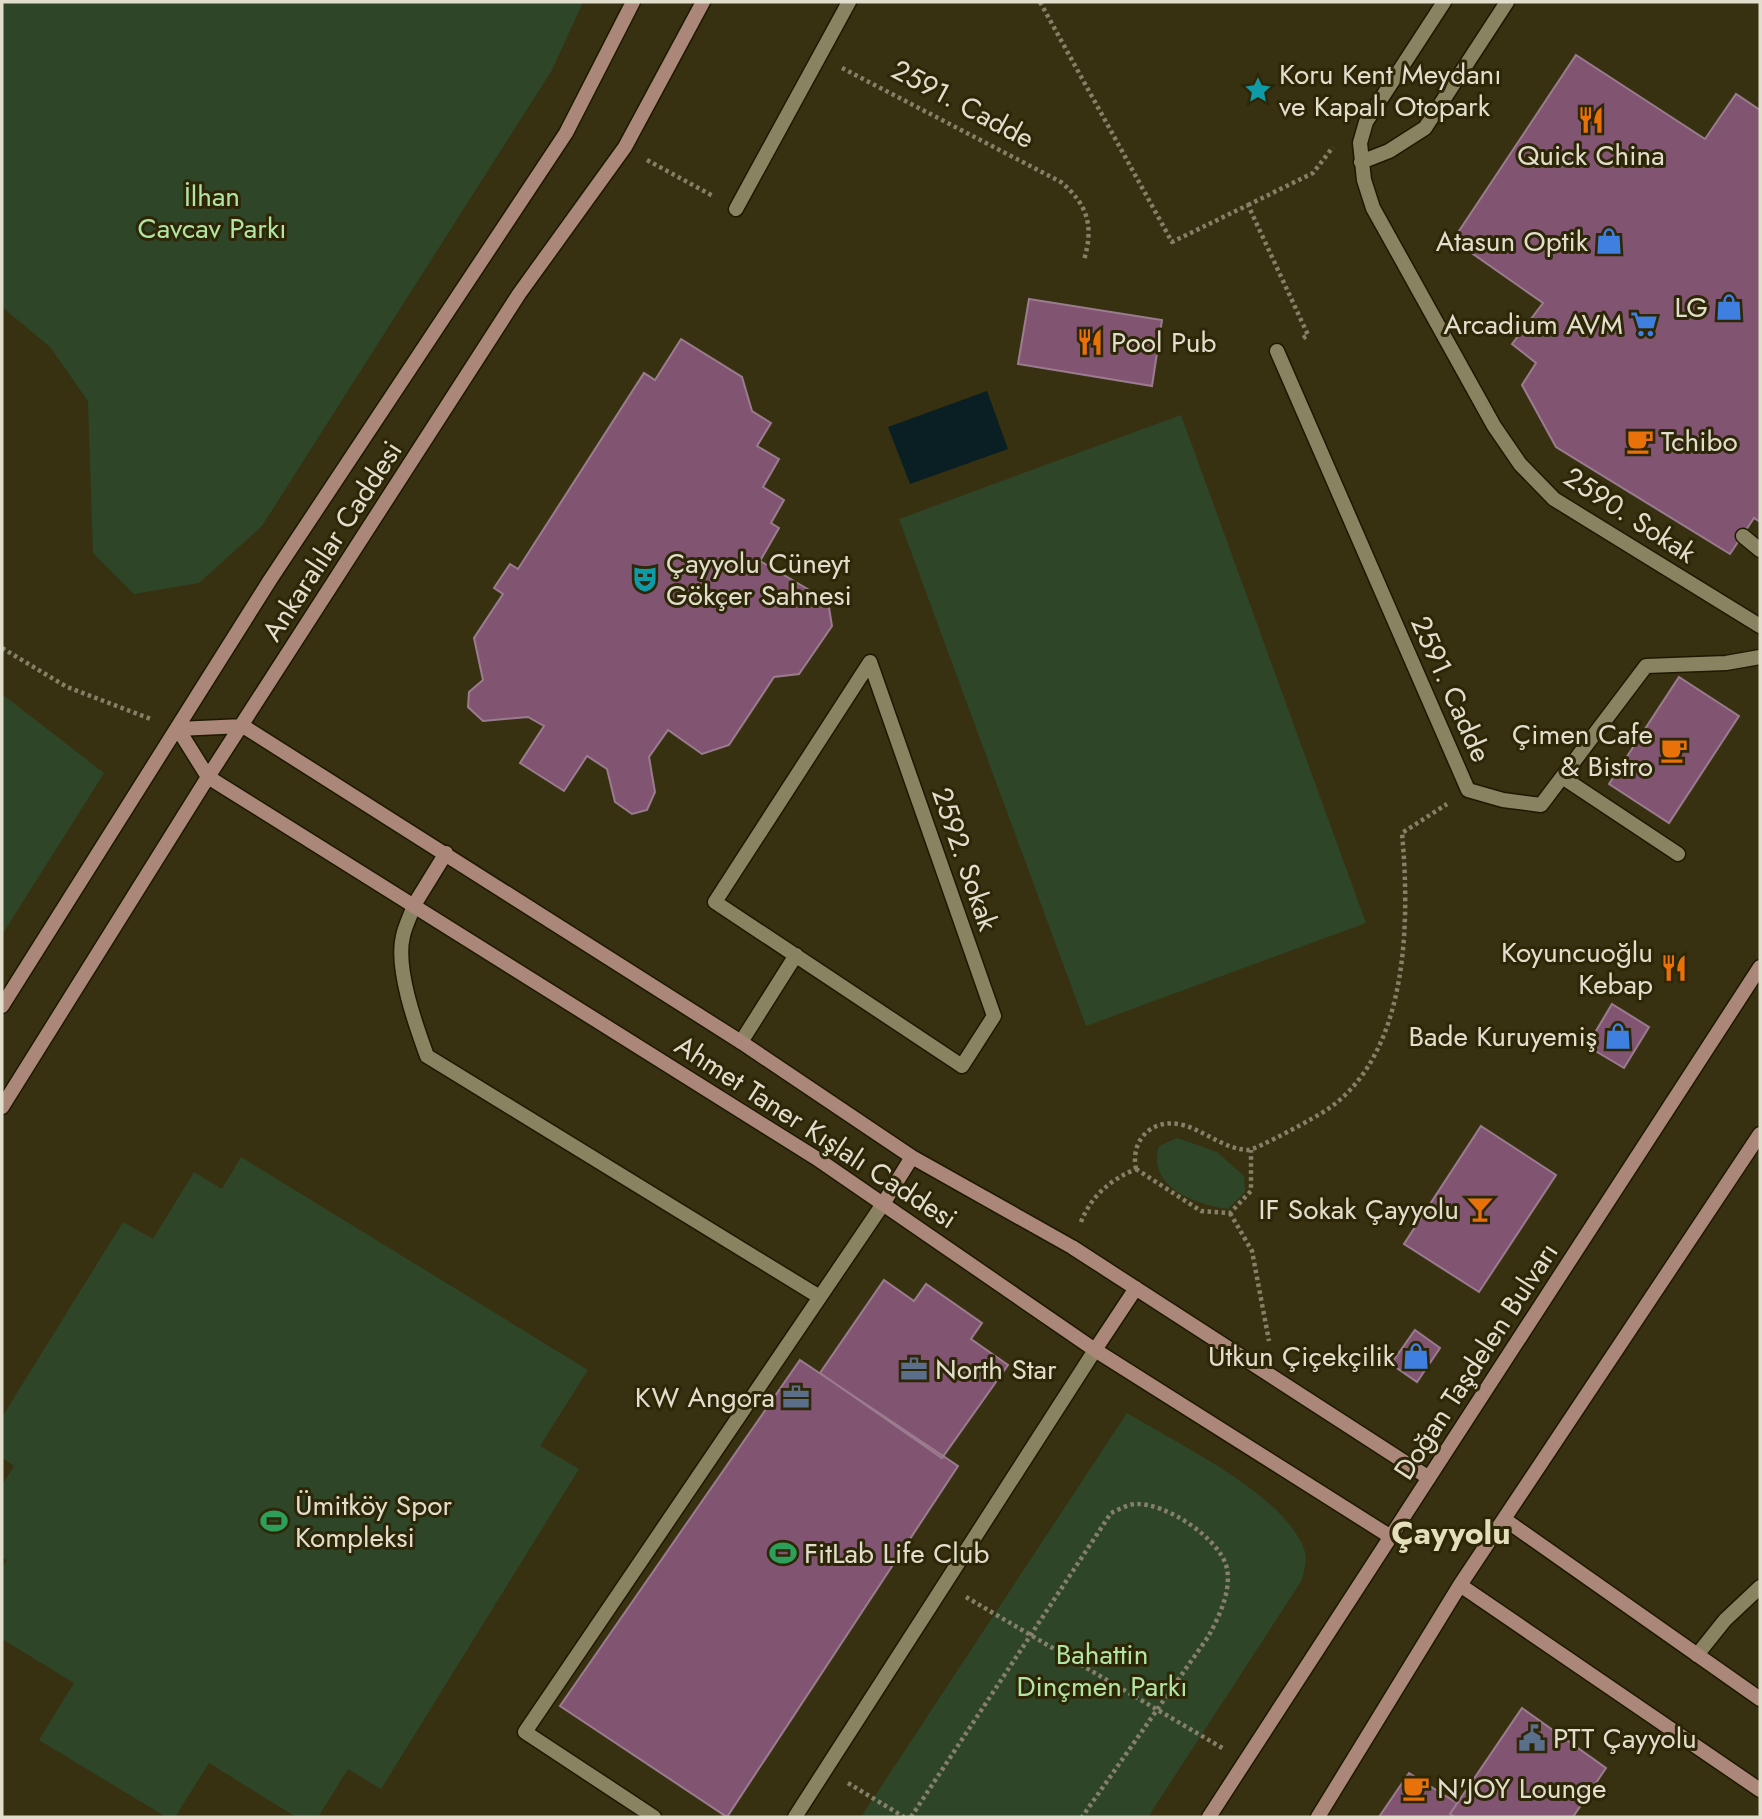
<svg xmlns="http://www.w3.org/2000/svg" width="1762" height="1819" viewBox="0 0 1762 1819" font-family="Jost,sans-serif">
<style>
.green{fill:#2e4528}
.water{fill:#091f23}
.building{fill:#815571;stroke:#9b7c8f;stroke-width:2}
.lines{fill:none;stroke-linecap:round;stroke-linejoin:round}
.lane-casing{stroke:#1e1800;stroke-width:17}
.street-casing{stroke:#1e1800;stroke-width:17}
.secondary-casing{stroke:#1e1800;stroke-width:17}
.path{stroke:#858067;stroke-width:4.5;stroke-dasharray:3.5 3.5;stroke-linecap:butt}
.lane{stroke:#8a8362;stroke-width:14}
.street{stroke:#8a8362;stroke-width:14}
.secondary{stroke:#aa8778;stroke-width:14}
.labels{text-anchor:middle;dominant-baseline:central;stroke-width:6;stroke-linejoin:round;paint-order:stroke}
.poi-label{font-size:28px;fill:#e2decd;stroke:#2d2707;text-anchor:start}
.street-label{font-size:28px;fill:#e2decd;stroke:#2d2707}
.park-label{font-size:28px;fill:#b2e5a4;stroke:#2d2707}
.quarter-label{font-size:32px;font-weight:bold;fill:#e5debb;stroke:#2d2707}
</style>
<rect width="100%" height="100%" fill="#373112"/>
<path class="green" d="M2,2H583L552,70L262,526L199,583L134,594L93,553L88,401L50,347L2,307Z
M1181,415L1366,923L1086,1026L899,519Z
M2,694L104,773L2,935Z
M1177,1138L1217,1152L1244,1176L1245,1192L1228,1209C1197,1205 1146,1187 1159,1146Z
M241,1157L588,1370L540,1446L579,1469L381,1789L348,1769L318,1817H296L209,1763L175,1817H166L39,1740L74,1683L2,1639V1568L7,1560L2,1557V1485L14,1466L2,1458V1417L123,1222L153,1239L194,1172L222,1189Z
M1127,1413C1176,1443 1284,1494 1304,1549C1308,1559 1304,1570 1302,1580L1148,1817H861Z"/>
<path class="water" d="M987,391L1008,449L910,484L888,427Z"/>
<path class="building" d="M1576,55L1705,139L1736,94L1760,110V522L1754,518L1730,554L1556,447L1522,385L1536,363L1512,344L1543,303L1453,240Z
M1029,299L1162,320L1152,386L1018,364Z
M681,339L742,377L752,411L771,423L757,446L779,459L763,487L784,500L771,523L779,528L760,561L828,601L832,626L799,674L774,677L729,745L702,754L668,730L649,757L655,792L647,810L632,814L615,802L607,769L587,756L564,791L520,763L544,726L528,717L483,721L468,707L469,692L483,680L474,638L503,594L494,588L510,564L518,569L644,373L655,380Z
M1679,677L1739,716L1669,823L1609,784Z
M1612,1004L1649,1027L1624,1068L1587,1046Z
M1481,1126L1556,1175L1479,1292L1404,1244Z
M884,1280L914,1301L926,1284L982,1323L971,1339L1008,1365L942,1458L820,1373Z
M1415,1330L1440,1348L1417,1382L1391,1364Z
M800,1360L958,1466L727,1817L560,1706Z
M1522,1708L1606,1768L1573,1817H1455L1450,1814Z
M1409,1773L1457,1803L1450,1814L1455,1817H1379Z"/>
<g class="lines">
<defs>
<path id="lane" d="M1743,536L1760,550"/>
<path id="street" d="M1444,2L1366,122L1360,143L1364,180L1373,208L1494,426L1520,464L1554,499L1760,626
M1361,162L1389,151L1425,128L1507,2
M736,209L849,2
M1277,351L1468,790L1503,800L1541,805L1646,666L1726,663L1760,657
M870,662L994,1016L962,1066L715,902Z
M1562,777L1678,854
M414,905C411,915 405,926 403,936C395,968 416,1026 427,1056L818,1296
M741,1042L796,955
M1697,1655L1725,1620L1760,1587
M654,1817L525,1732L883,1204
M795,1817L1095,1350"/>
<path id="secondary" d="M178,729L243,726L741,1042L912,1157L1072,1247L1429,1478
M178,729L208,777L816,1158L1095,1350L1391,1537
M414,905L446,853
M2,1006L270,580L566,133L633,2
M2,1107L208,777L519,294L625,147L703,2
M883,1204L912,1157
M1095,1350L1136,1288
M1504,1519L1760,1699
M1460,1585L1760,1790
M1209,1817L1760,967
M1318,1817L1460,1585L1760,1134"/>
</defs>
<use href="#lane" class="lane-casing"/>
<use href="#street" class="street-casing"/>
<use href="#secondary" class="secondary-casing"/>
<path class="path" d="M1040,2L1172,242L1248,205L1308,335L1300,340
M842,68L1061,182C1088,205 1094,226 1084,260
M647,160L713,196
M1248,205L1313,173L1333,147
M2,648L67,687L151,719
M1136,1169C1130,1140 1152,1117 1183,1125C1205,1131 1224,1149 1248,1150C1256,1150 1318,1116 1328,1109C1409,1053 1410,921 1402,833L1447,804
M1136,1169L1201,1211L1230,1213L1251,1191V1150
M1230,1213L1252,1251L1269,1341
M1081,1222C1091,1196 1110,1180 1136,1169
M966,1597L1224,1749
M848,1783L904,1817
M911,1817L1111,1513C1118,1510 1128,1504 1136,1504C1166,1503 1217,1537 1226,1565C1233,1588 1219,1617 1208,1637L1082,1817"/>
<use href="#lane" class="lane"/>
<use href="#street" class="street"/>
<use href="#secondary" class="secondary"/>
</g>
<defs>
<symbol id="sight-bare" viewBox="-9 -9 18 18"><path d="M0-6L1.8-2.2L6-1.7L2.9 1.2L3.7 5.4L0 3.3L-3.7 5.4L-2.9 1.2L-6-1.7L-1.8-2.2Z" fill="#0f9aa8" stroke="#2d2707" stroke-width="2.5" paint-order="stroke"/></symbol>
<symbol id="restaurant-bare" viewBox="-9 -9 18 18"><path d="M-5-6h1v4h1v-4h1v4h1v-4h1v5L-1.5 .5V6h-2V.5L-5-1ZM5-6V6H3V1.5H1.5Q1.5-4 5-6Z" fill="#e8710a" stroke="#2d2707" stroke-width="2.5" paint-order="stroke"/></symbol>
<symbol id="shop-bare" viewBox="-9 -9 18 18"><path d="M-5-2.5h2.3a2.7 3.5 0 0 1 5.4 0H5L5.5 6h-11ZM-1.5-2.5h3a1.5 2.3 0 0 0-3 0Z" fill="#3f7fe0" stroke="#2d2707" stroke-width="2.5" paint-order="stroke"/></symbol>
<symbol id="supermarket-bare" viewBox="-9 -9 18 18"><path d="M-6-5.5h2.5l.6 2H6L4.5 2H-2.5L-4.4-4H-6ZM-1.5 3.2a1.3 1.3 0 1 0 .1 0ZM3 3.2a1.3 1.3 0 1 0 .1 0Z" fill="#3f7fe0" stroke="#2d2707" stroke-width="2.5" paint-order="stroke"/></symbol>
<symbol id="cafe-bare" viewBox="-9 -9 18 18"><path d="M-5.5-4.5H6V0H3Q3 3.5 0 3.5H-2.5Q-5.5 3.5-5.5 0ZM3-3.2v2h1.7v-2ZM-6 4.5H4V6H-6Z" fill="#e8710a" stroke="#2d2707" stroke-width="2.5" paint-order="stroke"/></symbol>
<symbol id="theatre-bare" viewBox="-9 -9 18 18"><path d="M-5-5.5Q0-4 5-5.5V0Q5 5 0 6Q-5 5-5 0ZM-3.3-2.5H-1v1.5H-3.3ZM1-2.5H3.3v1.5H1ZM-2.8 1Q0 5.5 2.8 1Z" fill="#0f9aa8" stroke="#2d2707" stroke-width="2.5" paint-order="stroke"/></symbol>
<symbol id="bar-bare" viewBox="-9 -9 18 18"><path d="M-6-5H6L.8 .8V4.5H3.5V6h-7V4.5H-.8V.8Z" fill="#e8710a" stroke="#2d2707" stroke-width="2.5" paint-order="stroke"/></symbol>
<symbol id="office-bare" viewBox="-9 -9 18 18"><path d="M-6-3h4V-5.5h4V-3h4V5H-6ZM-1-4.5V-3h2v-1.5ZM-6 0V1H6V0Z" fill="#5c6f8a" stroke="#2d2707" stroke-width="2.5" paint-order="stroke"/></symbol>
<symbol id="stadium-bare" viewBox="-9 -9 18 18"><path d="M0-5a6.5 5 0 1 0 0 10a6.5 5 0 1 0 0-10ZM-3.5-1.8h7v3.6h-7Z" fill="#2e9e5b" stroke="#2d2707" stroke-width="2.5" paint-order="stroke"/></symbol>
<symbol id="civic-bare" viewBox="-9 -9 18 18"><path d="M-.6-6.5H3V-4.5H.6V-3L4-1V1h2V6H-6V1h2V-1L-.6-3ZM-1.2 2.5V6h2.4V2.5Z" fill="#5c6f8a" stroke="#2d2707" stroke-width="2.5" paint-order="stroke"/></symbol>
</defs>
<g fill-rule="evenodd">
<use href="#sight-bare" x="1239" y="71" width="38" height="38"/>
<use href="#restaurant-bare" x="1572" y="101" width="38" height="38"/>
<use href="#shop-bare" x="1590" y="222" width="38" height="38"/>
<use href="#shop-bare" x="1710" y="288" width="38" height="38"/>
<use href="#supermarket-bare" x="1625" y="305" width="38" height="38"/>
<use href="#restaurant-bare" x="1071" y="323" width="38" height="38"/>
<use href="#cafe-bare" x="1621" y="422" width="38" height="38"/>
<use href="#theatre-bare" x="626" y="560" width="38" height="38"/>
<use href="#cafe-bare" x="1655" y="731" width="38" height="38"/>
<use href="#restaurant-bare" x="1655" y="949" width="38" height="38"/>
<use href="#shop-bare" x="1599" y="1017" width="38" height="38"/>
<use href="#bar-bare" x="1461" y="1190" width="38" height="38"/>
<use href="#shop-bare" x="1397" y="1337" width="38" height="38"/>
<use href="#office-bare" x="895" y="1350" width="38" height="38"/>
<use href="#office-bare" x="777" y="1378" width="38" height="38"/>
<use href="#stadium-bare" x="255" y="1502" width="38" height="38"/>
<use href="#stadium-bare" x="764" y="1534" width="38" height="38"/>
<use href="#civic-bare" x="1513" y="1719" width="38" height="38"/>
<use href="#cafe-bare" x="1397" y="1769" width="38" height="38"/>
</g>
<g class="labels">
<g class="poi-label">
<text x="1279" y="74">Koru Kent Meydanı<tspan x="1279" dy="32">ve Kapalı Otopark</tspan></text>
<text x="1591" y="155" text-anchor="middle">Quick China</text>
<text x="1588" y="241" text-anchor="end">Atasun Optik</text>
<text x="1708" y="307" text-anchor="end">LG</text>
<text x="1623" y="324" text-anchor="end">Arcadium AVM</text>
<text x="1111" y="342">Pool Pub</text>
<text x="1661" y="441">Tchibo</text>
<text x="666" y="563">Çayyolu Cüneyt<tspan x="666" dy="32">Gökçer Sahnesi</tspan></text>
<text x="1653" y="734" text-anchor="end">Çimen Cafe<tspan x="1653" dy="32">&amp; Bistro</tspan></text>
<text x="1653" y="952" text-anchor="end">Koyuncuoğlu<tspan x="1653" dy="32">Kebap</tspan></text>
<text x="1597" y="1036" text-anchor="end">Bade Kuruyemiş</text>
<text x="1459" y="1209" text-anchor="end">IF Sokak Çayyolu</text>
<text x="1395" y="1356" text-anchor="end">Utkun Çiçekçilik</text>
<text x="935" y="1369">North Star</text>
<text x="775" y="1397" text-anchor="end">KW Angora</text>
<text x="295" y="1505">Ümitköy Spor<tspan x="295" dy="32">Kompleksi</tspan></text>
<text x="804" y="1553">FitLab Life Club</text>
<text x="1553" y="1738">PTT Çayyolu</text>
<text x="1437" y="1788">N'JOY Lounge</text>
</g>
<g class="street-label">
<text transform="translate(963 104) rotate(28)">2591. Cadde</text>
<text transform="translate(1630 515) rotate(33)">2590. Sokak</text>
<text transform="translate(332 541) rotate(-57)">Ankaralılar Caddesi</text>
<text transform="translate(1451 689) rotate(66)">2591. Cadde</text>
<text transform="translate(965 859) rotate(71)">2592. Sokak</text>
<text transform="translate(816 1132) rotate(33)">Ahmet Taner Kışlalı Caddesi</text>
<text transform="translate(1476 1361) rotate(-57)">Doğan Taşdelen Bulvarı</text>
</g>
<g class="park-label">
<text x="212" y="196">İlhan<tspan x="212" dy="32">Cavcav Parkı</tspan></text>
<text x="1102" y="1654">Bahattin<tspan x="1102" dy="32">Dinçmen Parkı</tspan></text>
</g>
<g class="quarter-label">
<text x="1451" y="1533">Çayyolu</text>
</g>
</g>
<rect width="1762" height="1819" fill="none" stroke="#e2decd" stroke-width="7"/>
</svg>
